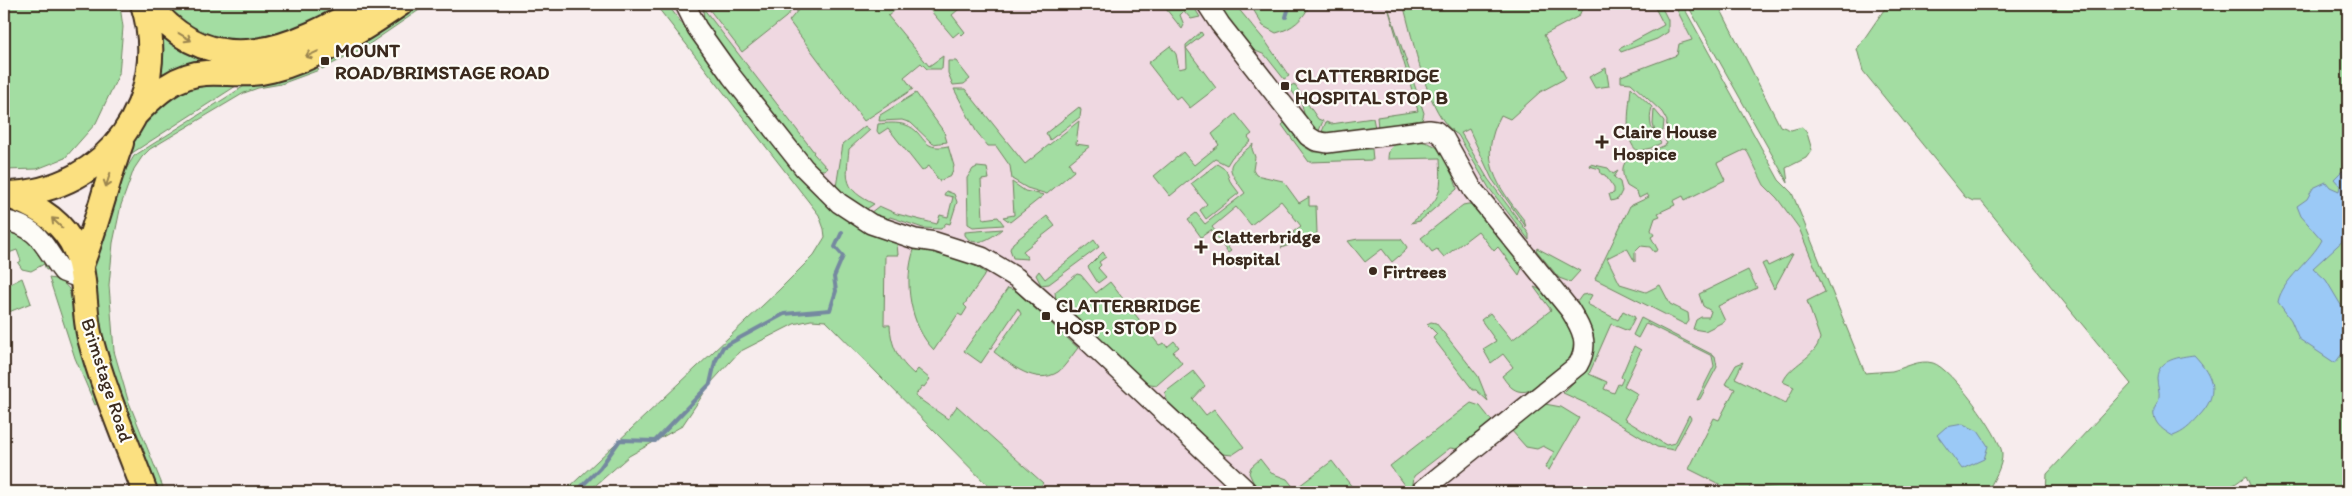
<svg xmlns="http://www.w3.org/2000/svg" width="2352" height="496" viewBox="0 0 2352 496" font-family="Itim,sans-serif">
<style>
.built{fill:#efd8e1}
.green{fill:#a3dda2;stroke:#6f8460}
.water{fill:#9bc9f6;stroke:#7589a0}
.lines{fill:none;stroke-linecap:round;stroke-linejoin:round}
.stream{stroke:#7589a0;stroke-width:4}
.minor-casing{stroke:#3b2a1e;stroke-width:22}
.major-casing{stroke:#3b2a1e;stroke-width:28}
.minor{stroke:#fdfcf7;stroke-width:19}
.major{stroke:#fbe080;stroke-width:24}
.oneway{stroke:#9b854f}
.poi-dot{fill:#3b2a1e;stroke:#fdfcf7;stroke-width:2}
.labels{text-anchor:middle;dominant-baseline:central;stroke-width:4.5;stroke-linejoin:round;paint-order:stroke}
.poi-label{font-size:19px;font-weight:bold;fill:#3b2a1e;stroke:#fdfcf7;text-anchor:start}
.street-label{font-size:19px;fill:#3b2a1e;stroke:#fdfcf7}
</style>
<rect width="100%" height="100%" fill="#f7eced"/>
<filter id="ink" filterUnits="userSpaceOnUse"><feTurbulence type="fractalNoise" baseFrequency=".02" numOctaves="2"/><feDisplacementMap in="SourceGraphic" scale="10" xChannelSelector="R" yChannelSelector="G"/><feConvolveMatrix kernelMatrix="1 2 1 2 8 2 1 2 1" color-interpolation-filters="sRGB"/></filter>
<g filter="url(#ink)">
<path class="built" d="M667,4H1674L1764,185L1777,198L1799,228L1808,246L1902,492H1036L1043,483L957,406L948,419L914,396L808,189Z"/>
<path class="green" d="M4,4H120V6L123,27L119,74L96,123L65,158L37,169L4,170Z
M166,4H261L265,6L269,4H345L282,34L245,45C236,38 229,39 218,37C197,32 178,22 166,4Z
M420,4H428L362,49L322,69L320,66L400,19Z
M655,4H667L791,167L816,193L827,203L897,243L898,255H885L884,325H890C891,346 898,360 914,374L918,369L930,379L924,387L922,386L915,396L948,419L957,406L1043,483L1036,492H994L826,321L811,320L794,324L739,352L710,384L682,426L629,456L588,492H564L779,290L814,255L825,237L824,229L819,215Z
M714,4H797L786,17L742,52L709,9Z
M803,4H893L892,5L895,10L888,16L929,66L943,56L942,69H927L921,63L904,77L913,89L864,121L789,21Z
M925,4H965L952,15L965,32L962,35L959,32L953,37Z
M1151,4H1192L1200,17L1191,19L1184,11L1180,15L1184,25L1182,29L1162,4L1155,9Z
M1250,4H1310C1304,19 1292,29 1276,33L1263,26Z
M1387,4L1424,113L1422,120L1418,121L1378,128L1377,117L1418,111Z
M1403,4H1584L1579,16L1544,35L1566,78L1540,92L1510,119L1501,115C1477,160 1497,185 1524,220L1526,227L1492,179L1469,129L1461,133L1488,179L1529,234V240L1489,188L1458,135C1427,117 1413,38 1403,4Z
M1653,4H1660L1668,20V32L1657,39L1621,52L1619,49L1664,25Z
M1674,4H1682L1779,180L1792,193L1865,373C1874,372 1883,372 1892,371C1905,368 1919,359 1933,363C1951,368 2000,435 2002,453C2003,466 1993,481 1987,492H1798L1750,486L1749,492H1735L1689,469L1714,418L1719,420L1735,389L1725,384L1736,365L1743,362L1735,378L1786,403L1794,387L1783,382C1790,364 1816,358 1820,338L1807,301L1825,292L1799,228L1777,198L1764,185L1746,149L1717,163L1725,180L1685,200L1683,196L1673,201L1675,205L1658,213L1660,216L1655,218L1651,230L1654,235L1651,237L1658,250L1654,252L1650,247L1641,246L1635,252V262L1627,248L1607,258L1620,284L1646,292L1660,285L1670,304L1688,313L1689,321L1686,325L1595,279L1630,206L1649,197L1647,194L1639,198L1637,192L1627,186C1610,150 1648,156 1667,144L1665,140L1667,121L1662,112L1631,83L1621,82V76L1677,55L1679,44L1692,40Z
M1687,4H1718L1780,126L1791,130L1802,127L1807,133L1812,150L1806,158L1786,168L1788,183Z
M1888,4H2348V492H2253L2246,476L2224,492H2046L2047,474L2131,384L1981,201H1973L1965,197L1863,71L1857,49Z
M1231,5L1237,7L1266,42L1289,76L1284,79L1265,55L1251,49L1221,12Z
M703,8L814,152L813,153L827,168L824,170L814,169L713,37L704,20Z
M157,28L223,59L156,80Z
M1201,32L1203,35L1186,48L1216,88L1190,108L1180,96L1176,99L1148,63L1170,46L1176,54L1179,69L1187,67L1186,45Z
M948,61H956L970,79L964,84L953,85L948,73Z
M314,66L319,70L281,84L258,88L244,93L150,149L142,157L134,169L121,205L113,243L109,285L114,351L128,400L165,492H153L101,352L91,268L122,176L134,156L246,85Z
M1606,68L1609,86L1595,88L1589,77Z
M236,79V86L132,153L108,191L145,116L171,88Z
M1294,84L1318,119L1323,121L1318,133L1305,118L1302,105L1289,87Z
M1631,87L1652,107C1648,122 1651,132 1661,143L1651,148L1638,151C1622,142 1630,103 1631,87Z
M954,89H965L1025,164L1079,121L1076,144L1090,146L1069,163L1074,171L1047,194L1027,188L1012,179L1010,166L996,146H988L976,131Z
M916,93L944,132L947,142L933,144L911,123L902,120L879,121L880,115Z
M1079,107L1081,110L1080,117L1050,140L1046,133Z
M1654,109L1664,121L1663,131L1659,133L1655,132L1653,124Z
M1236,114L1252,134L1248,137L1251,141L1232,157L1227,165L1215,159L1170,196L1154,176L1183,152L1194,165L1219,145L1212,134Z
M1373,118L1375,128L1321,134L1326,122L1331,124Z
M1285,122L1303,146L1313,152L1372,149L1373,160L1309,162L1282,125Z
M878,124C887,123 897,122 906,125C926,132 920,152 948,146L954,166L951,176L939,181L929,166L922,171L888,128L879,134L877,131Z
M865,126L870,130L849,149C846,180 843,189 874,204L865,210L848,200L836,187L843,144Z
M1418,141C1424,142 1431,143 1436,147C1442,152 1457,182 1457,189L1420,221L1411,223C1441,199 1442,195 1440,158L1388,159C1388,140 1403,143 1418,141Z
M1253,144L1252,149L1255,157L1253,170L1256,175L1283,181L1299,203L1309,197V206H1316L1317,233L1302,244L1298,242L1281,248L1296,236L1293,232L1301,226L1281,201L1251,225L1236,207L1212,227L1231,251L1228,253L1211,230L1201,237L1188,219L1196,213L1205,224L1245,193C1224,164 1226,167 1253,144Z
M1217,164L1226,170L1230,181L1239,193L1206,219L1200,210L1207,204L1191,184Z
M1590,164L1608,168L1613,174L1618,171L1614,177L1620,182L1622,191L1618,199L1611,201L1609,194L1614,193V188L1605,175L1601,174L1600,169L1589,166Z
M977,167L987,168L989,179L981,180L983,219L998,217L1004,225L973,227L968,224L967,178L973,169Z
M1012,182L1025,191L1044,195L1010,222L1003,217L1014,215Z
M946,191L954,194L957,202L950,224L946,223L941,229L923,228L890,217L886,220L870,213L879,206L897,214L937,224L940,215L948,217L953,197L944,195Z
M1468,204H1474L1523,266L1519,275L1498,247L1494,251L1478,231L1444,257L1437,249L1432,252L1421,238L1463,205Z
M1047,216L1055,226L1023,251L1028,259L1013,258L1010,249L1013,243Z
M4,222L28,233L51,269L46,270L44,264L31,271L22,269L18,263L21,261L17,250L6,254L4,246Z
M1002,229C993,237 974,250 965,235V232Z
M1358,239H1401L1407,247L1405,251L1392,262L1382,249L1365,262L1348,241Z
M1094,240L1099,247L1049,284L1041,285L1036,275L1039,271L1045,279Z
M924,246L969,262L986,273L964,305L967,308L962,316L958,314L934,350C910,326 903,281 914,250Z
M1537,248L1580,271L1570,282L1559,278L1536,250Z
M1103,252L1106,257L1099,262L1101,265L1098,268L1106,277L1098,283L1088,267Z
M1793,254L1774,289L1762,264L1766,262L1768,266Z
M1748,270L1757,288L1718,306L1725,321L1705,331L1693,329L1696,320L1701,317H1709L1711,311L1703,306L1699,294Z
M1077,274L1081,275L1096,293L1110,282L1159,345L1164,343L1167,347L1174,341L1179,347L1173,352L1182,363L1157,385L1144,383L1056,301L1055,292Z
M22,278L31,303L4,314V287Z
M49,278L61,280L69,289L76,323L102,402L95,405L75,358Z
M1534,287C1544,290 1550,298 1557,306C1585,338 1578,358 1546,380C1537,386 1529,394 1518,391C1511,389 1506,382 1502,376L1513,367L1503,354L1491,363L1483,349L1496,341L1481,320L1490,313L1512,340L1551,310Z
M1008,288L1016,291L1078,348C1072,355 1065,367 1058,372C1036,386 1011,365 994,352L1021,314L1018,308L981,363L964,351Z
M1589,294L1592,295L1587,304L1618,320L1623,311L1635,317L1628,331L1611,324L1589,374L1607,382L1604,389L1614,393L1618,384L1620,385L1623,379L1621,377L1634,346L1641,350L1624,386L1638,394L1624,419L1666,445L1675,443L1689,415L1691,418L1674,450L1657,447L1585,403L1563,393L1580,376L1586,362L1577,302L1582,295Z
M1641,318L1715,356L1717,367L1700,399L1697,400L1714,366L1712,356L1646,323L1638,338L1633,335Z
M1431,322L1436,323L1478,376L1488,401L1476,390H1473L1433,338L1437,334L1427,324Z
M1193,371L1205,386L1193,399L1206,415L1214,409L1244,447L1232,455L1223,454L1167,401L1165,393L1168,390Z
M1471,403L1480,406L1492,421L1457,449L1450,448L1414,476L1413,484L1407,489L1390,466Z
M1545,404L1561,407L1579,418L1549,470L1545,468L1554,452L1543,446L1537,449L1526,447L1511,430L1537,406Z
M1260,459L1271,473L1287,479L1295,489L1332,461L1356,492H1262L1254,484L1249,473L1251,467Z"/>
<path class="water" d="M2342,171H2348V236L2313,268L2326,280L2348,317V346L2335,363L2299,339L2291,320L2278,302C2282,280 2311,261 2322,240L2301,216L2297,206L2307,199L2313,188L2326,182L2330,187L2339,191L2340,186L2334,179Z
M2194,355C2214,376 2220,395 2198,417C2190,426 2184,432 2173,436C2163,430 2152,423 2154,409C2155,405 2158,402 2159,398C2160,391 2157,384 2157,378C2158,359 2180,357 2194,355Z
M1963,424L1978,431L1988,446L1984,459L1962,469L1937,435L1946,427Z"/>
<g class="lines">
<path class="stream" d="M1286,17L1290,4
M576,492L600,468L620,440L655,441L710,384L715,362L723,347L784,314L830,310L836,291L834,277L843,256L835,247L842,232"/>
<defs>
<path id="minor" d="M685,4L697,28L732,77L804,168L839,203L871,224L915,239L935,242L982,257L1017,278L1089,342L1248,492
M1207,4L1220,24L1308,136L1316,141L1327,143L1429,130L1436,131L1444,138L1473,190L1570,310C1582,329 1590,344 1578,365L1420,492
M4,220C42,229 42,245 63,272L82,279"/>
<path id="major" d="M149,4C212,86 295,48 368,4
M135,115C154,95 176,74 206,73C227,72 249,76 271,70C317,58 361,31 400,4
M4,194C31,204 56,216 71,241C88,270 82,306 90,338C104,391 126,441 145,492
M8,194C107,192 173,98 143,4
M81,265C97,225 106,183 121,143"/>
</defs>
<use href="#minor" class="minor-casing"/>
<use href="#major" class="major-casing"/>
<use href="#minor" class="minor"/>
<use href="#major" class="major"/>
</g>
<defs><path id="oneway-shaft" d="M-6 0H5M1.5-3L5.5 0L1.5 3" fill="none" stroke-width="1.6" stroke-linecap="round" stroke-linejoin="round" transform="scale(1.25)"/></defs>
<g class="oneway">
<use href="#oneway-shaft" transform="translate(185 37) rotate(31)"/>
<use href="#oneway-shaft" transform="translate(312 54) rotate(156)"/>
<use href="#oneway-shaft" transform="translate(108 180) rotate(108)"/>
<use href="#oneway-shaft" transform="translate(57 223) rotate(-136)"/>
</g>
</g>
<g class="poi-dot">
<rect x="320" y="56" width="10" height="10" rx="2.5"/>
<rect x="1280" y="81" width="10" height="10" rx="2.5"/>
<path d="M1599.5 134.5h5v5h5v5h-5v5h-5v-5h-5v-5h5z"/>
<path d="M1198.5 239.5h5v5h5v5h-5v5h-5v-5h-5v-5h5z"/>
<circle cx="1373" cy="271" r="5"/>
<rect x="1041" y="311" width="10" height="10" rx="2.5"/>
</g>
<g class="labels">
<g class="poi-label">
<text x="335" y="50">MOUNT<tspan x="335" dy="22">ROAD/BRIMSTAGE ROAD</tspan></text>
<text x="1295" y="75">CLATTERBRIDGE<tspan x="1295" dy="22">HOSPITAL STOP B</tspan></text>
<text x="1613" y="131">Claire House<tspan x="1613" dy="22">Hospice</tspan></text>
<text x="1212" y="236">Clatterbridge<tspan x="1212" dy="22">Hospital</tspan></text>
<text x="1383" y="271">Firtrees</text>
<text x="1056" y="305">CLATTERBRIDGE<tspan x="1056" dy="22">HOSP. STOP D</tspan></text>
</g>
<g class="street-label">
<text transform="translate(107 380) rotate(72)">Brimstage Road</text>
</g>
</g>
<rect width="2352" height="496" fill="none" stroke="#fdfcf7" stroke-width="20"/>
<rect x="10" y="10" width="2332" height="476" fill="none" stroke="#3b2a1e" stroke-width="2" filter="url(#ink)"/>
</svg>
